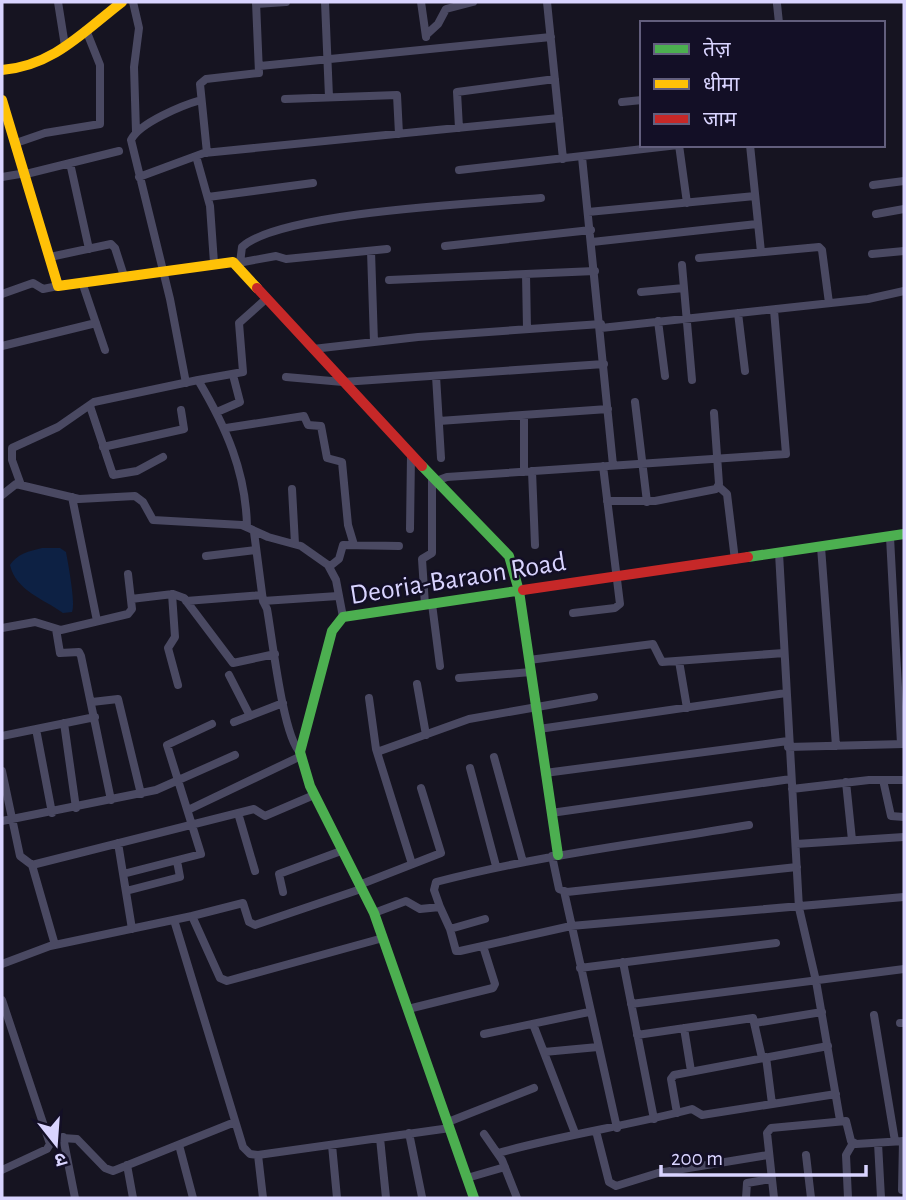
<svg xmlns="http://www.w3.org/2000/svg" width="906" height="1200" viewBox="0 0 906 1200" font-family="'Alegreya Sans','Noto Sans Devanagari',sans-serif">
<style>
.water{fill:#0d2144}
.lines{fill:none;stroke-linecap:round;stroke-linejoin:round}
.street{stroke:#4a4962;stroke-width:8}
.fast{stroke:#4caf50;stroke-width:10}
.slow{stroke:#ffc107;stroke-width:10}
.jam{stroke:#c62828;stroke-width:10}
.labels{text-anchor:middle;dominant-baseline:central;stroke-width:5;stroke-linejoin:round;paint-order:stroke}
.street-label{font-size:28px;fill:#d9d4ff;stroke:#130f26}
</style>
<rect width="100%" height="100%" fill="#161421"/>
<path class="water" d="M42,548H60L66,552C68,563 76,605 72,612L63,613C44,599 16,591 10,565C17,554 29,551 42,548Z"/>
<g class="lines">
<path class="street" d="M58,2L65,46
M133,2L139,28L134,67L136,132
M325,2L329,97
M421,2L426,37
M547,2L563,159
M256,4L286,2
M777,4L779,23
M426,35L438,24L446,9L473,2
M260,66L551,37
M285,99L397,95L399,134
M622,102L642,100
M459,128L457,92L555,79
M16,143L45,133L100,124V65L86,30
M679,145L687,203
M750,145L761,252
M207,153L200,84L206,79L259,73L256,2
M196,156L210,206L214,263
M582,157L613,465
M70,163L89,249
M459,170L678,145
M26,174L119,151
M2,177L26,173
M139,177L204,153L559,118
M873,185L904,181
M208,197L313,183
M588,212L755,196
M876,214L904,209
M592,242L757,224
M445,246L591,230
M371,251L374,342
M872,254L904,251
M50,257L111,244L115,248L124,276
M699,258L819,247L822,250L829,303
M238,263L276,256L286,259L387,249
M240,263L242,247C280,212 483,203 541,198
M682,265L692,380
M526,274L527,329
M389,280L595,271
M82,282L105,350
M641,292L684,288
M2,294L33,283L43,289L58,286
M738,313L745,371
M658,321L665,376
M601,328L868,299L904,291
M2,346L96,323
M313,349L418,337L601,324
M436,376L441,458
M286,377L343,382L604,364
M198,380L243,372L239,323L267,298
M186,383L170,299L131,140C139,123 183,105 201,100
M635,402L647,502
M90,406L113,475L137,471L163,457
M217,412L240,402L233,375
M524,415V472
M439,421L608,409
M226,428L304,416L308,425L321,426L327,458L342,462L348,525L354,545
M103,447L184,429L181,410
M532,471L535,545
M436,481L447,477L786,454L774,310
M21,485L12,460V448L58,427L94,402L198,380C226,427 246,472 247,527
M718,486L727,494L735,560
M292,489L295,544
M2,495L16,484L79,499L135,496L143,502L153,520L242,525L268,537L301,546L328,565L336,580L343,617
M72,497L97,621
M607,501H655L716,489L719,484L714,413
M410,529L411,455
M254,532L263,601L267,609C272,636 283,737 300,752
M890,537L901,744
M821,547L836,746
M779,553L799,908L816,981L840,1120
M206,556L256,550
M329,567L339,559L343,545L399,546
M172,594L175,637L168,648L178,685
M131,599L173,594L184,598L233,663L275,654
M186,601L262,595
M263,601L338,596
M432,604L440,666
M425,605L422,559L432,553V476
M573,613L615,608L620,604L603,466
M2,628L35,622L61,630L128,614L132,609L128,574
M56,629L60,653L79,652L81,656L111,800
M529,660L653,644L662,662L784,653
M679,661L687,708
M229,675L250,716
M459,678L531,672
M417,684L426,735
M369,698L376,749L412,864
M92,702L118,699L141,794
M234,722L283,703
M64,723L76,808
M36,729L52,813
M539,729L786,693
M2,736L95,717
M788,747L904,744
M377,752L469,719L594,697
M494,757L523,862
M470,768L496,866
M2,771L20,856L32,865L55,945
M545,773L788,741
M883,780L891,816L904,817
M846,782L852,840
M792,789L869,780H904
M188,810L301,756
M238,813L255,871
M551,813L791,779
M2,821L156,790L235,755
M118,843L132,929
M796,844L904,837
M552,856L559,889L567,892L797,867
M32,865L254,809L265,816L314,795
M123,874L201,854L167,745L212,724
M359,885L441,853L421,788
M126,891L180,877L177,861
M564,891L617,1128
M283,892L279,874L341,851
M440,907L434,890L436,882C539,855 644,843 749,825
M374,913L406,901L420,909L440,907L450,929L485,919
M192,916L243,903L249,922L255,925L361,889
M174,920L243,1147L250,1154L258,1155
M450,929L456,951H460L571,926L904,897
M623,962L654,1119
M2,964L50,946L192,916L220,978L227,981L383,938
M580,968L776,943
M2,1000L50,1144L47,1149L2,1170
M631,1004L904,969
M408,1009L493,988L495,984L483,946
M874,1015L895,1141
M755,1023L822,1012
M900,1023H904
M533,1024L575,1133
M684,1028L691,1071
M484,1034L589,1012
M637,1035L753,1018L762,1058
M544,1052L598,1047
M766,1057L772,1104
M677,1113L671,1079L674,1075L828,1046
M448,1122L534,1088
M596,1131L609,1182L616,1186L658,1173L768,1155
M409,1133L422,1197
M484,1134L502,1160L517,1198
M48,1137L77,1139L105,1168L113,1171L235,1122
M63,1137L75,1198
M380,1138L386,1198
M878,1143L881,1198
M179,1145L193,1198
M332,1145L337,1198
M498,1153C562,1135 627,1126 692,1109L702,1115L836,1094
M806,1155L811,1198
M127,1165L133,1198
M467,1178L505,1167
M902,1190L903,1141
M263,1198L258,1155L450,1128
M746,1198L747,1183L771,1179
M774,1198L767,1133L771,1128L846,1121L851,1141L856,1144L904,1141
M848,1198L846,1155L853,1143"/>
<path class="fast" d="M422,466L509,556L519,591L558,855
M748,557L904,534
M474,1198L374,913L310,786L300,752L332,631L343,617L523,590"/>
<path class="slow" d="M2,70C53,66 83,32 122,2
M2,100L58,286L233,262L257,288"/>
<path class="jam" d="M257,288L422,466
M523,590L748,557"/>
</g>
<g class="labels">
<g class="street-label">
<text transform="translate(458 579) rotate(-9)">Deoria-Baraon Road</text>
</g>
</g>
<rect width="906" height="1200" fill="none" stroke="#d9d4ff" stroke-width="7"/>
<rect x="640" y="21" width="245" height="126" fill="#130f26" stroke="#625e7d" stroke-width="2"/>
<rect x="654" y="44" width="35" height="10" fill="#4caf50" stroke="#625e7d" stroke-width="2"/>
<text x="703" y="56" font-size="21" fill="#d9d4ff">तेज़</text>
<rect x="654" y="79" width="35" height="10" fill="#ffc107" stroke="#625e7d" stroke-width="2"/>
<text x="703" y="91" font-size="21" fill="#d9d4ff">धीमा</text>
<rect x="654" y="114" width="35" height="10" fill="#c62828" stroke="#625e7d" stroke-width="2"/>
<text x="703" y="126" font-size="21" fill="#d9d4ff">जाम</text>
<g transform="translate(56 1144) rotate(163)" stroke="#130f26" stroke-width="5" paint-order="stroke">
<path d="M0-5L12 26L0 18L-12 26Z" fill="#d9d4ff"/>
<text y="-10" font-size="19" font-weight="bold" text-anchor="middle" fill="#d9d4ff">उ</text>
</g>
<path d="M661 1165v10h205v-10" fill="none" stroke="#d9d4ff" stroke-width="3.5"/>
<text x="671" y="1165" font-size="21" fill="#d9d4ff" stroke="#130f26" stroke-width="5" paint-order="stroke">200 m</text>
</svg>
